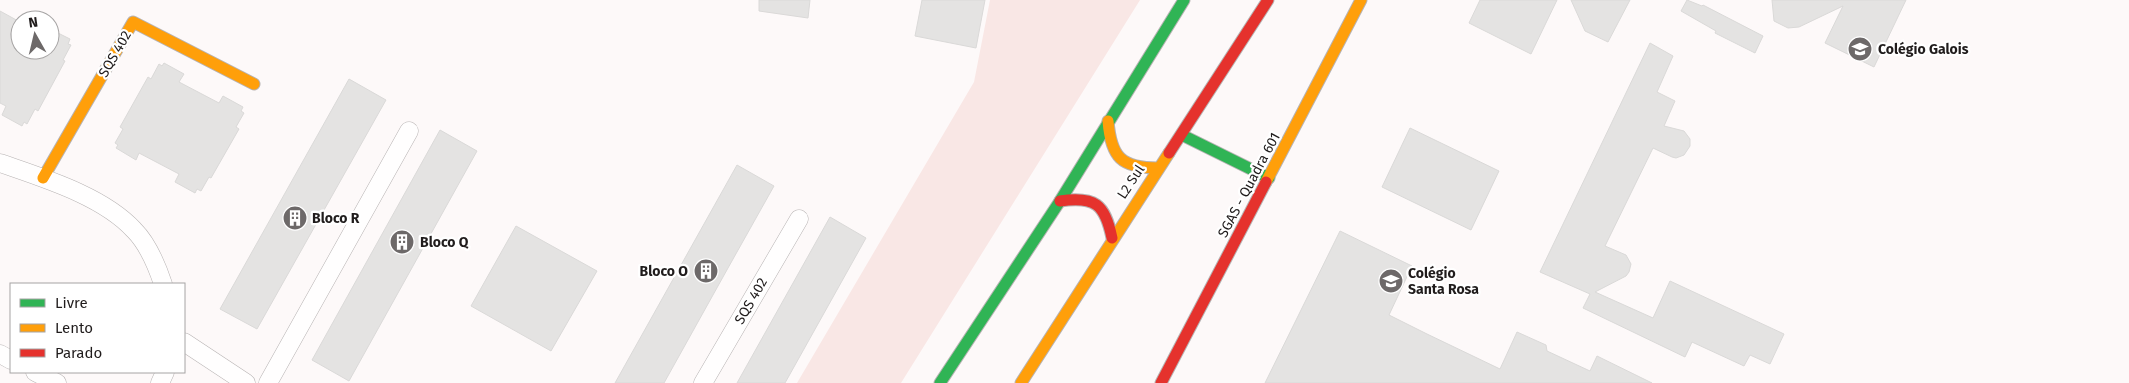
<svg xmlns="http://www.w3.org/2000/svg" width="2129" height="383" viewBox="0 0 2129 383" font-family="'Fira Sans',sans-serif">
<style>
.green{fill:#f9e7e5}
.building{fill:#e4e3e2;stroke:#dad9d8}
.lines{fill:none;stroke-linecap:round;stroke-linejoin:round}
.street-casing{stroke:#b7b3b3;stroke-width:19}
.fast-casing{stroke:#b7b3b3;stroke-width:13}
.slow-casing{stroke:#b7b3b3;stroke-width:13}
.jam-casing{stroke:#b7b3b3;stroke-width:13}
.street{stroke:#fffefe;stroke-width:18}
.fast{stroke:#30b455;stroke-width:11}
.slow{stroke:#ff9f0a;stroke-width:11}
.jam{stroke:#e5322d;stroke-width:11}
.labels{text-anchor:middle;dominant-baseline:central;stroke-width:4.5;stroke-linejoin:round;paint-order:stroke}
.poi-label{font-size:14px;font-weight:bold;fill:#201c1c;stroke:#fff;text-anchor:start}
.street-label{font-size:14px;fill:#201c1c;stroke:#fff}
</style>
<rect width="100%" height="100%" fill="#fdf9f9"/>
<path class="green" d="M990,0H1140L901,383H797L974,82Z"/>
<path class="building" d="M759,0H810L808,18L759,11Z
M922,0H985L976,48L915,36Z
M1480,0H1557L1531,54L1469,23Z
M1571,0H1630L1608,42L1585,31Z
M1687,0L1702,6L1703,5L1763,36L1755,53L1715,33L1716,31L1681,11Z
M1772,0H1906L1874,67L1825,43L1843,6L1799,27L1788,28L1774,21Z
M0,11L20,22V50H50V29L70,39L68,44L71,45L63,60L65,61L38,111L35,109L27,124L24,122L22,126L2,115L6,106L0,103Z
M1650,43L1673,56L1657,92L1675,101L1664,126L1684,131L1690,139V146L1684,155L1676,158L1672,157L1653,148L1605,246L1626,255L1631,264L1629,272L1626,276L1595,292L1653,318L1670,281L1784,334L1770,364L1750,355L1744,366L1692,342L1685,357L1583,308L1590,294L1540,272Z
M164,63L184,74L179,82L219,103L223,96L243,107L241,111L244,113L236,127L239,129L211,178L209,177L201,191L197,189L195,193L175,182L179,174L139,153L136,160L116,148L118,145L115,143L123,129L120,127L148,77L151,79L159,64L162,66Z
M349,79L386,100L257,329L220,309Z
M1410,128L1499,171L1471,230L1382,187Z
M440,130L477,151L349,381L312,360Z
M737,165L774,186L728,268L664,383H615Z
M830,217L866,238L785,383H737Z
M516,226L597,271L551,351L471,306Z
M1340,231L1412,266L1389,315L1427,334L1500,369L1517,332L1546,345L1547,351L1590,371L1597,356L1652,383H1265Z"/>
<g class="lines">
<defs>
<path id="street" d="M0,163C43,178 103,196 134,230C148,244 157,266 163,284
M184,342L246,383
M0,354L11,360
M35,372L57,383
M160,383L165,372
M268,383L409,131
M703,383L799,219"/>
<path id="fast" d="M1182,135L1269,178
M940,383L1060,201L1184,0"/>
<path id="slow" d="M1108,121C1111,157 1121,168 1158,168
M43,178L133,22L254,84
M1266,182L1361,0
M1021,383L1169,153"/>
<path id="jam" d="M1169,153L1268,0
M1060,201C1095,196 1105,204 1112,238
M1161,383L1266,182"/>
</defs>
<use href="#street" class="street-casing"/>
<use href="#fast" class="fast-casing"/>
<use href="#slow" class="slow-casing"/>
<use href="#jam" class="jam-casing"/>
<use href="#street" class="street"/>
<use href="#fast" class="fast"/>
<use href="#slow" class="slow"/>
<use href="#jam" class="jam"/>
</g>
<defs>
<symbol id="school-disc" viewBox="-11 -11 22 22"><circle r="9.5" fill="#6d6969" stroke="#fff"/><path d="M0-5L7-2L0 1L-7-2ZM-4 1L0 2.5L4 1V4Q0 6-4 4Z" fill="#fff"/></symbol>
<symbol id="building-disc" viewBox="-11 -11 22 22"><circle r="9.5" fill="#6d6969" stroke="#fff"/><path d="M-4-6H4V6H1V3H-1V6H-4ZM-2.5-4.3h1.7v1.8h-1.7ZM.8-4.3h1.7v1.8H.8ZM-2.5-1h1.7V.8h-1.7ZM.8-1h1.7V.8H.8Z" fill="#fff"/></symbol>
</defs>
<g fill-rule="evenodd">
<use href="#school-disc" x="1846" y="35" width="28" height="28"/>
<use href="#building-disc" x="281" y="204" width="28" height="28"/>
<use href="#building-disc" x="388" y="228" width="28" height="28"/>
<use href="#building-disc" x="692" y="257" width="28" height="28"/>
<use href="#school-disc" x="1377" y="267" width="28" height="28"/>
</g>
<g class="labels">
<g class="poi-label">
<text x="1878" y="49">Colégio Galois</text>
<text x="312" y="218">Bloco R</text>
<text x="420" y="242">Bloco Q</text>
<text x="688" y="271" text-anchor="end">Bloco O</text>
<text x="1408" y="273">Colégio<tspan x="1408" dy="16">Santa Rosa</tspan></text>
</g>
<g class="street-label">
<text transform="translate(115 54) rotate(-60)">SQS 402</text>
<text transform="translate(1131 182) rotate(-57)">L2 Sul</text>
<text transform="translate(1249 185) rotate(-62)">SGAS - Quadra 601</text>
<text transform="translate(751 301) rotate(-60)">SQS 402</text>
</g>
</g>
<rect x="10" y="283" width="175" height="90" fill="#ffffff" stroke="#a6a4a4"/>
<rect x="20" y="299" width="25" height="8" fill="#30b455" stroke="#a6a4a4"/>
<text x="55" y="308" font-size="15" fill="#201c1c">Livre</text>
<rect x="20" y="324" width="25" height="8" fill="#ff9f0a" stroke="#a6a4a4"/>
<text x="55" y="333" font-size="15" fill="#201c1c">Lento</text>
<rect x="20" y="349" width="25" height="8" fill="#e5322d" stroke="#a6a4a4"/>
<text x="55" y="358" font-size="15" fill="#201c1c">Parado</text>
<g transform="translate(35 35) rotate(352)"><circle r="24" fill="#ffffff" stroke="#a6a4a4"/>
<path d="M0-4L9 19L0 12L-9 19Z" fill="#6d6969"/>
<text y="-8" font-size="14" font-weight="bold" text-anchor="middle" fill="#201c1c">N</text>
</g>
</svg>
